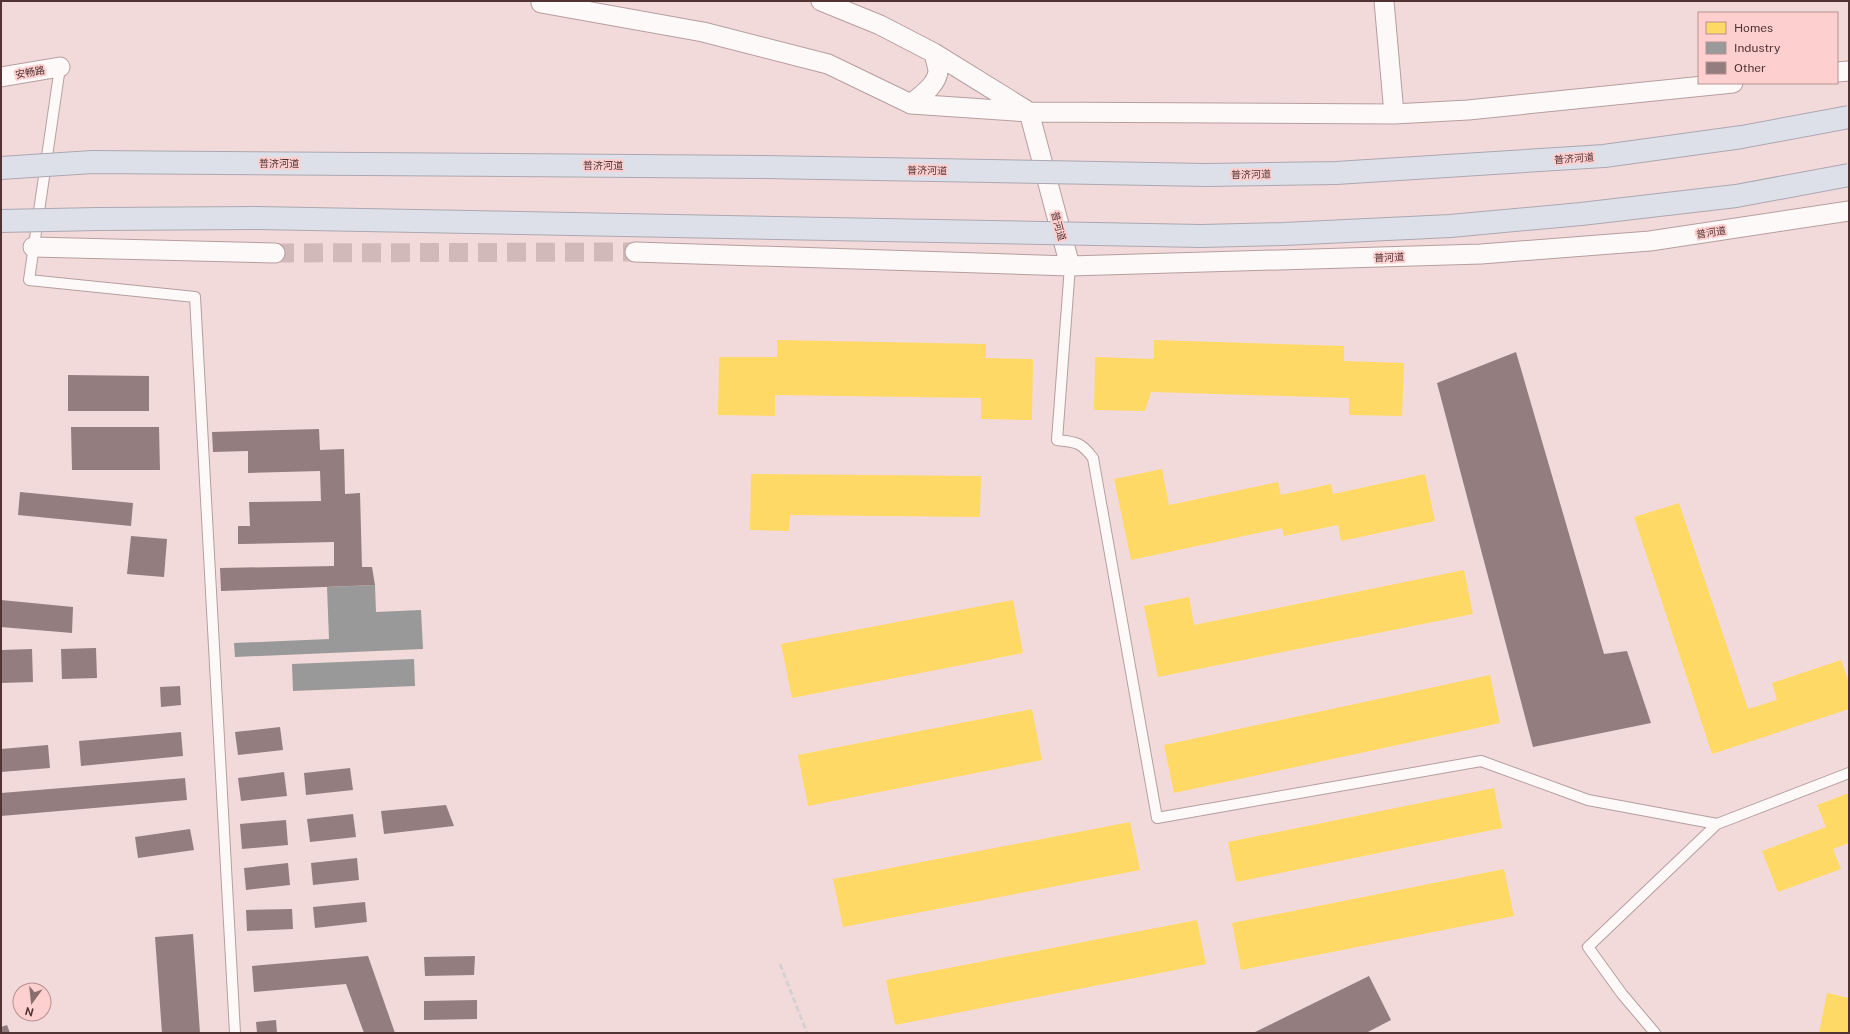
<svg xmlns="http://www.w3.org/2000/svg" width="1850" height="1034" viewBox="0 0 1850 1034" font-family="'Public Sans','Noto Sans SC',sans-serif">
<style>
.homes{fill:#ffd966}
.industry{fill:#999}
.building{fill:#937d7e}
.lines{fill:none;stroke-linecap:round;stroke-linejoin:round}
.minor-tunnel{stroke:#d2b9b9;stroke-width:19;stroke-dasharray:19 10;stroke-linecap:butt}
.service-casing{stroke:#b69e9f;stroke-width:12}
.minor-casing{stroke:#b69e9f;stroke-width:21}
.service{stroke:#fdf9f9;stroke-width:10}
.minor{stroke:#fdf9f9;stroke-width:19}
.rail{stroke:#d7d0d0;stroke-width:3;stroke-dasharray:6 3;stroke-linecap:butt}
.trunk-bridge-casing{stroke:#aca7b2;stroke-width:24;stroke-linecap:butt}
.trunk-bridge{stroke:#dde0e8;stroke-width:22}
.labels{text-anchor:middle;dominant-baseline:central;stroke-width:4;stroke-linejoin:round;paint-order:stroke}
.street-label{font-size:10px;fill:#513334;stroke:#fdcfcf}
</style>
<rect width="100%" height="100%" fill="#f2dada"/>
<path class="homes" d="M777,340L986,344V358L1033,359L1032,420L981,419V398L775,395V416L718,415L719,357H777Z
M1154,340L1344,346V361L1404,363L1402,416L1349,415V398L1151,392L1145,411L1094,410L1095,357L1154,359Z
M1162,469L1169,505L1278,482L1281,495L1331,484L1333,494L1425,474L1435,521L1341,541L1338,525L1284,536L1282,528L1131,560L1114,479Z
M751,474L981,476L980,517L790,515L789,531L750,530Z
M1679,503L1748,709L1777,700L1772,683L1841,660L1849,683V709L1712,754L1634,517Z
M1464,570L1473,614L1158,677L1144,606L1189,597L1194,625Z
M1013,600L1023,653L792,698L781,644Z
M1490,675L1500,723L1174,793L1164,745Z
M1032,709L1042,760L808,806L798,755Z
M1494,788L1502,828L1236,882L1228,842Z
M1849,793V843L1833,849L1841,869L1778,892L1762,851L1826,827L1817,805Z
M1130,822L1140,870L843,927L833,879Z
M1504,869L1514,916L1241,970L1232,923Z
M1197,920L1206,964L895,1025L886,980Z
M1827,993L1849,998V1033H1819Z"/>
<path class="industry" d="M375,585L376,612L421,610L423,649L235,657L234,643L329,639L327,587Z
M414,659L415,686L293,691L292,664Z"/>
<path class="building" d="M1516,352L1604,654L1627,651L1651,723L1533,747L1437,383Z
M68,375L149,376V411H68Z
M71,427H159L160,470H72Z
M319,429L320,450L344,449L345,494L360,493L362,567H372L375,585L221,591L220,568L334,566V542L238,544V526H250L249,502L321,501L320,471L248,473V451L213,452L212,432Z
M20,492L133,503L131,526L18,515Z
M131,536L167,539L164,577L127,574Z
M1,600L73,607L72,633L1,627Z
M96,648L97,678L62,679L61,649Z
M32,649L33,682L1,683V650Z
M180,686L181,705L161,707L160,687Z
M280,727L283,750L238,755L235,732Z
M181,732L183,756L81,766L79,741Z
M48,745L50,768L1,772V749Z
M350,768L353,790L306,795L304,773Z
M284,772L287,796L241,801L238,778Z
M185,778L187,800L1,816V793Z
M446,805L454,826L384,834L381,811Z
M353,814L356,837L310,842L307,819Z
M286,820L288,845L242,849L240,824Z
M190,829L194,850L138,858L135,837Z
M357,858L359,880L313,885L311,863Z
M288,863L290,885L246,890L244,868Z
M365,902L367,922L315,928L313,907Z
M292,909L293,929L247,931L246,910Z
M193,934L200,1033H162L155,937Z
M368,956L395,1033H364L346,984L254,992L252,966Z
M475,956L474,975L425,976L424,957Z
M1369,976L1391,1020L1366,1033H1253Z
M477,1000V1019L424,1020V1001Z
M276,1020L277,1033H257L256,1022Z
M7,1025L10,1033H1V1027Z"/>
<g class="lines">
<path class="minor-tunnel" d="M275,253L635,252"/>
<defs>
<path id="service" d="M60,67L29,280L195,297L235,1033
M1070,266L1057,440C1076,442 1081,442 1093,458L1157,818L1481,761L1588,800L1717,824
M1655,1033L1622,994L1588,947L1717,824L1849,773"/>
<path id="minor" d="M821,1L880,25L934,53L1026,110
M1384,1L1394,114
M541,3L703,32L828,64L911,104L1029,112L1394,114L1468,110L1733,83
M1837,72L1849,71
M1,77L60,67
M911,104C920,96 936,86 938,72C938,67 935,59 934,53
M1029,112L1070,266L1481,254L1650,241L1849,211
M33,247L275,253
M635,252L1070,266"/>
</defs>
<use href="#service" class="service-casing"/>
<use href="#minor" class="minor-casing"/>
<use href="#service" class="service"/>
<use href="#minor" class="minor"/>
<path class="rail" d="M780,964L807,1033"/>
<defs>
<path id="trunk-bridge" d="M1,168L92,162L765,167L1206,175L1336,173L1604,156L1742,137L1849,117
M1,221L98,219L257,218L1201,236L1284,234L1450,226L1581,214L1736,196L1849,175"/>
</defs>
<use href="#trunk-bridge" class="trunk-bridge-casing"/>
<use href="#trunk-bridge" class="trunk-bridge"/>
</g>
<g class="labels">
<g class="street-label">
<text transform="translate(30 72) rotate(-10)">安畅路</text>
<text transform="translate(1574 158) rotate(-4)">普济河道</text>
<text x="279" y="163">普济河道</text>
<text x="603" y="165">普济河道</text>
<text transform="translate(927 170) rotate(1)">普济河道</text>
<text transform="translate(1251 174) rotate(-1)">普济河道</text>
<text transform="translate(1059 226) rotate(75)">普河道</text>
<text transform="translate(1711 232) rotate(-9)">普河道</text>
<text transform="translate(1389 257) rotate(-2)">普河道</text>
</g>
</g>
<rect width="1850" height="1034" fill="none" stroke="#513334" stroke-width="4"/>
<rect x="1698" y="12" width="140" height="72" fill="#fdcfcf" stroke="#b89191"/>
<rect x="1706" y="22" width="20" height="12" fill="#ffd966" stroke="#b89191"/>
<text x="1734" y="32" font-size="12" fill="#513334">Homes</text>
<rect x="1706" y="42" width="20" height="12" fill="#999999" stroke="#b89191"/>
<text x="1734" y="52" font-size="12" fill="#513334">Industry</text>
<rect x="1706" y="62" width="20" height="12" fill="#937d7e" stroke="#b89191"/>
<text x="1734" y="72" font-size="12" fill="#513334">Other</text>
<g transform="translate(32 1002) rotate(195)"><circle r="19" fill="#fdcfcf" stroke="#b89191"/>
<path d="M0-3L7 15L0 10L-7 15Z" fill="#896d6e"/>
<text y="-6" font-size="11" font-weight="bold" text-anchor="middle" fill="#513334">N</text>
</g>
</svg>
